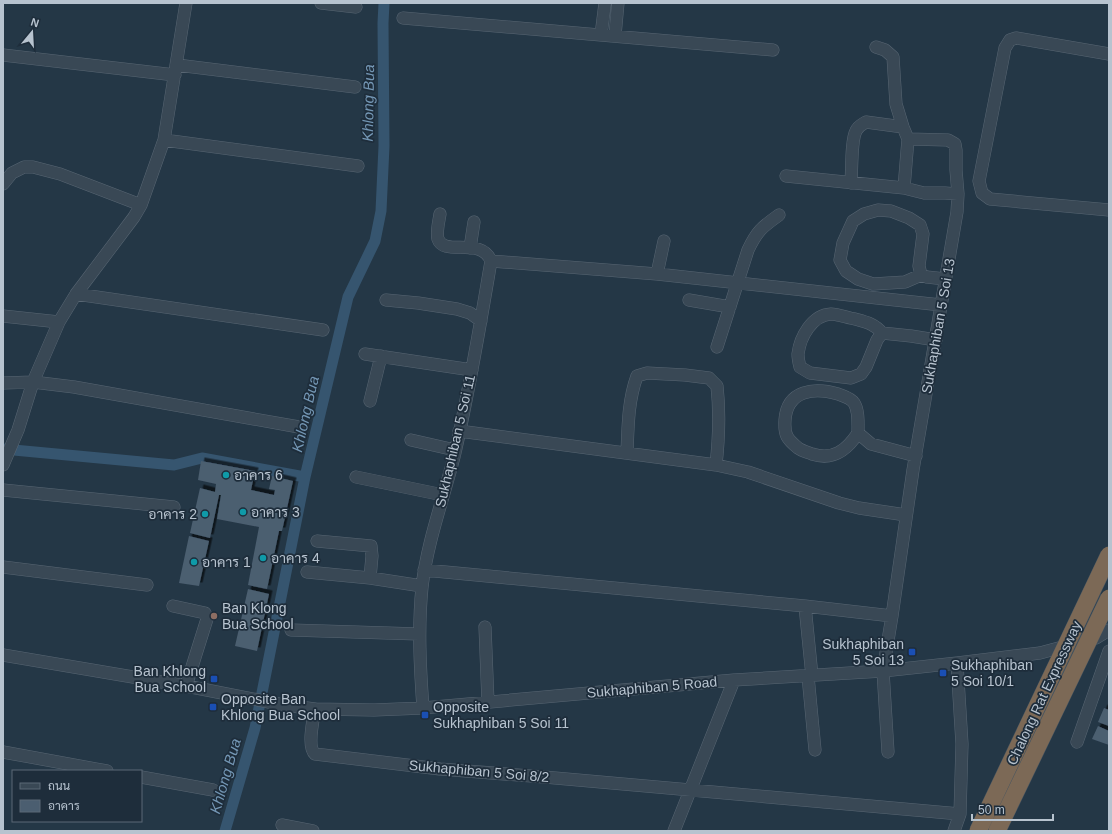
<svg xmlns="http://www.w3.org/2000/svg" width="1112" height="834" viewBox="0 0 1112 834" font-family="Helvetica,Sarabun,sans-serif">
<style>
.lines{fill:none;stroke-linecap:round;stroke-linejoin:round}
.canal{stroke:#36556f;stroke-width:11}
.building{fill:#4b5e70;filter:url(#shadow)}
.minor-casing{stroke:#586673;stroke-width:13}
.minor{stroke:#394855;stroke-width:12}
.highway-bridge-casing{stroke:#445360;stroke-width:18;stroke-linecap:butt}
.highway-bridge{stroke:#7c6956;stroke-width:17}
.culture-dot{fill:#0f9aa8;stroke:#1e2d3b;stroke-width:1.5}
.education-dot{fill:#8d6e63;stroke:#1e2d3b;stroke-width:1.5}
.transit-dot{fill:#1a4fb4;stroke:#1e2d3b;stroke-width:1.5}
.labels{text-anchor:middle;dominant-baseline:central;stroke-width:3.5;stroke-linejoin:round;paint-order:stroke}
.street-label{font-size:14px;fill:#b7c3cf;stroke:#1e2d3b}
.poi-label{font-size:14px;fill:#b7c3cf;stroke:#1e2d3b;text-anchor:start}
.water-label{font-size:15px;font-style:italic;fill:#7497b5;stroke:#1e2d3b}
</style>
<defs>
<filter id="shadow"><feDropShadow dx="3.5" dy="-3.5" stdDeviation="0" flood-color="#0009"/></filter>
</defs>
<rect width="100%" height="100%" fill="#243746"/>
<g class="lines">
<path class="canal" d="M3,449L174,465L202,458L305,477
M225,831L255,728L305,477L348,297L375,241L381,211L384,146L383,23L384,3"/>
</g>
<path class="building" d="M201,461L255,471L251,490L274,495L275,490L269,489L272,476L293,481L282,531H279L267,589L248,585L259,527L217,519L221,495H219L210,538L190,533L200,488L215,492L216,484L198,480Z
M189,536L209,541L199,586L179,583Z
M248,589L269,594L257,651L235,646Z
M1104,708L1109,710V726L1098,722Z
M1098,726L1109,731V745L1092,739Z"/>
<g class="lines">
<defs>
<path id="minor" d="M321,3L356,7
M403,18L773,50
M601,35L605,3
M615,36L618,3
M876,47L885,50L893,57L896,104L903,127L908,139L904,188
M1109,54L1016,38L1010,40L1005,48L979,181L982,193L990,199L1109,210
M3,55L175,75
M177,65L355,87
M164,140L358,166
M786,176L904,188L924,193H945L958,194
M851,183C852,170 851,140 856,131C858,126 861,125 866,122L903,127
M3,184L12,173L24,167H33L60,174L141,205
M470,248L474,222
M491,261L657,274L941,305
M657,274L664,241
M921,275L905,282L873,284L858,279L846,271L840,260L843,243L853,221L864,214L878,210L891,211L909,218L920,225L923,234L919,266L921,275L927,277L945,279
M76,294L323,330
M386,300L418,303L457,309L470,313L481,321
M689,300L730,307
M3,316L59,322
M882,333C875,324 866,322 855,319C848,318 838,314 831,314C812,315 800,337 798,354C798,358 799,363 800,367L810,373L851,378L861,374L866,367L877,340L882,333L911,336L936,340
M717,347L748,250C757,231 762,227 779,215
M365,354L472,370
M3,383L33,382L74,387L299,427
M370,401L381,356
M459,431L716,465L748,472L839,503L859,508L906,515
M858,433C847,450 833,461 812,454C807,452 802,451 798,448C787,439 784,435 785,420C787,390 814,387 838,394C843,396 851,398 854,403C859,410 858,425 858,433L871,444L916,456
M411,440L455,450
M627,453C628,427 628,401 637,376L647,373L685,375L709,378L717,386C720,413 719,438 716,465
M3,465L18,430L33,382L59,322L76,294L134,217L141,205L164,140L186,3
M356,477L443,495
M3,490L174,507
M317,541L371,546L372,556L370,578
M3,567L147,585
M424,570L805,606L892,616
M307,572L370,578L422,586
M173,606L205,613L207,619L186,686
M805,606L812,676
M485,627L488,702
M291,630L419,634
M3,655L186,686L284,705L315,709L374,710L423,708L734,680L883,671L957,663L1040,653L1096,638L1109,630
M808,676L815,750
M423,708C420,667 418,628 422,587C427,543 443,500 454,457C469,393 480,326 491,261C481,236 444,257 438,239C436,232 439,221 440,214
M315,709C313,720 307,747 315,754L440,769L544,777L960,814
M1077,742L1109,651
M3,752L107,771
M888,752L883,671L892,616L913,470L957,212L958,194L956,170V150L955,144L948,140L908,139
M141,777L213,790
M282,825L313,831
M674,831L734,680
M954,831L960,814L962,744L957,663"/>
</defs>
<use href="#minor" class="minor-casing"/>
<use href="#minor" class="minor"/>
<defs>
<path id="highway-bridge" d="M978,831L1109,555
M997,831L1109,598"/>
</defs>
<use href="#highway-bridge" class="highway-bridge-casing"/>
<use href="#highway-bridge" class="highway-bridge"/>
</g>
<g class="culture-dot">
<circle cx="226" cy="475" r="4"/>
<circle cx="243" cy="512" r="4"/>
<circle cx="205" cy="514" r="4"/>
<circle cx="263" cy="558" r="4"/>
<circle cx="194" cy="562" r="4"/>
</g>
<circle class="education-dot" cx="214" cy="616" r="4"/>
<g class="transit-dot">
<rect x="908" y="648" width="8" height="8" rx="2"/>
<rect x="939" y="669" width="8" height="8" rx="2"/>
<rect x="210" y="675" width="8" height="8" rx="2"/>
<rect x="209" y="703" width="8" height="8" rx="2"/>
<rect x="421" y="711" width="8" height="8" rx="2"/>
</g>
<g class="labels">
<g class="street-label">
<text transform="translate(938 326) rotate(-80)">Sukhaphiban 5 Soi 13</text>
<text transform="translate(455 441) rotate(-77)">Sukhaphiban 5 Soi 11</text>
<text transform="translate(652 687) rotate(-5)">Sukhaphiban 5 Road</text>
<text transform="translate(1044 693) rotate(-65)">Chalong Rat Expressway</text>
<text transform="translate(479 771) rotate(5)">Sukhaphiban 5 Soi 8/2</text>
</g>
<g class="poi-label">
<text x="234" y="475">อาคาร 6</text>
<text x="251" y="512">อาคาร 3</text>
<text x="197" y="514" text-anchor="end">อาคาร 2</text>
<text x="271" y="558">อาคาร 4</text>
<text x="202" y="562">อาคาร 1</text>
<text x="222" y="608">Ban Klong<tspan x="222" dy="16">Bua School</tspan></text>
<text x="904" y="644" text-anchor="end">Sukhaphiban<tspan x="904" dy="16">5 Soi 13</tspan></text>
<text x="951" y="665">Sukhaphiban<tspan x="951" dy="16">5 Soi 10/1</tspan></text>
<text x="206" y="671" text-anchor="end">Ban Khlong<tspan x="206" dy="16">Bua School</tspan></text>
<text x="221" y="699">Opposite Ban<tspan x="221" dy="16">Khlong Bua School</tspan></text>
<text x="433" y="707">Opposite<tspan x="433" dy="16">Sukhaphiban 5 Soi 11</tspan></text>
</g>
<g class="water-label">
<text transform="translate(368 103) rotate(-89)">Khlong Bua</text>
<text transform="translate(305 414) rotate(-77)">Khlong Bua</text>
<text transform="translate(225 776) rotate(-74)">Khlong Bua</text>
</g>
</g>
<rect width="1112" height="834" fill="none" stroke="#b7c3cf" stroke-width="8"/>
<rect x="12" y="770" width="130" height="52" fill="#1e2d3b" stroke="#5b6976"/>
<rect x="20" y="783" width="20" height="6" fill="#394855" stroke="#5b6976"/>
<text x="48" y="790" font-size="12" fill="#b7c3cf">ถนน</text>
<rect x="20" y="800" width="20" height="12" fill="#4b5e70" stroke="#5b6976"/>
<text x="48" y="810" font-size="12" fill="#b7c3cf">อาคาร</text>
<g transform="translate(32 32) rotate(18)" stroke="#1e2d3b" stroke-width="3" paint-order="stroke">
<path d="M0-3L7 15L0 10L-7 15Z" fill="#b7c3cf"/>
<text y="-6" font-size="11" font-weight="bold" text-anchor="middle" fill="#b7c3cf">N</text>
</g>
<path d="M972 814v6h81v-6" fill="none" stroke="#b7c3cf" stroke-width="2"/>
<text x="978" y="814" font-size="12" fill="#b7c3cf" stroke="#1e2d3b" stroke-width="3" paint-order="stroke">50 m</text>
</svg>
